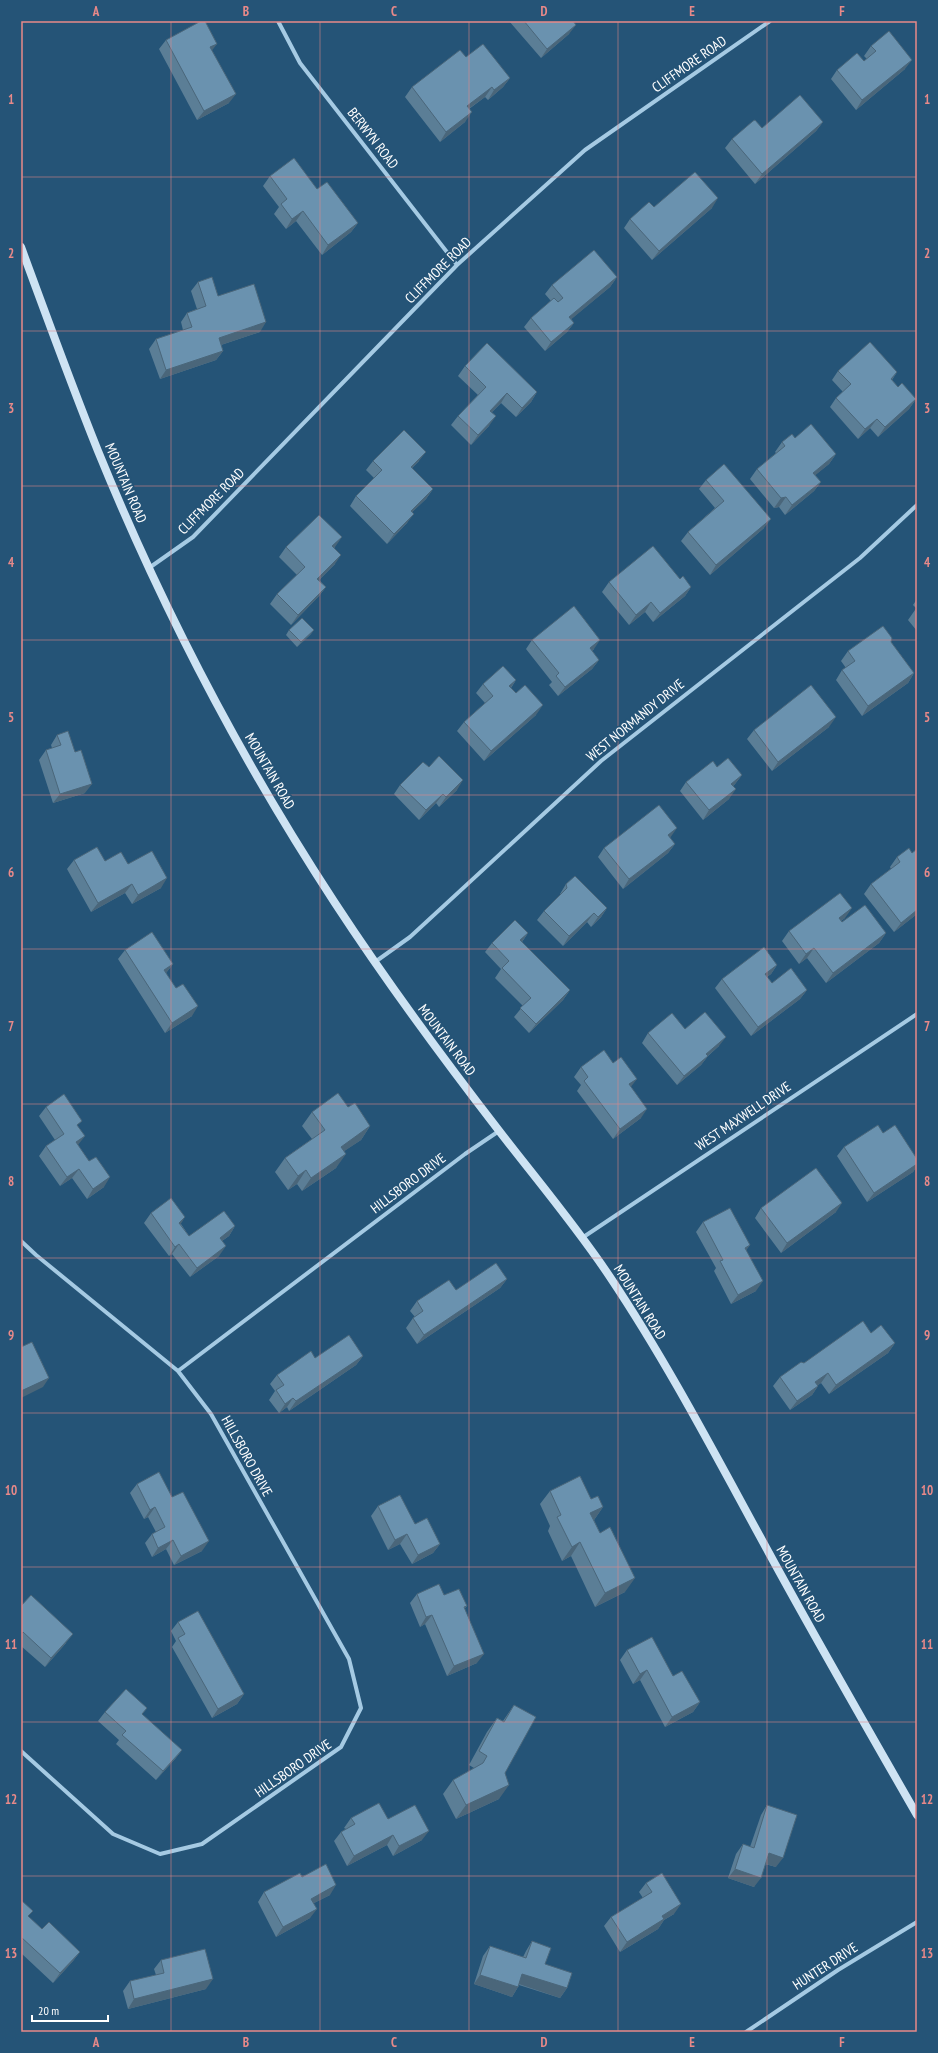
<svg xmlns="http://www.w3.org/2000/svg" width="938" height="2053" viewBox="0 0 938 2053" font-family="'PT Sans Narrow',sans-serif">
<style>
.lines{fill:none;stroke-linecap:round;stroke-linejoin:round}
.street{stroke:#a5cae3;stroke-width:4}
.secondary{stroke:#cee3f3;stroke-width:8}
.wall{fill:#5b7e96}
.shaded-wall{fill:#4a667a}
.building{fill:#6a92af;stroke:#4a667a}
.grid{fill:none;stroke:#e88989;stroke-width:1;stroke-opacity:0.55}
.labels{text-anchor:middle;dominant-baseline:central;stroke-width:3.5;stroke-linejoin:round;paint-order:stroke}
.street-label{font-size:14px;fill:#fff;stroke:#255477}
.neatline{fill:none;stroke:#e88989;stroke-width:1.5}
.grid-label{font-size:13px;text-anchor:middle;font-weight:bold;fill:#e88989}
</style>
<rect width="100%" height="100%" fill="#255477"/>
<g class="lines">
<path class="street" d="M278,21L300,63L457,265
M149,568L193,537L457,265L585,150L770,21
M375,962L410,937L601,761L860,558L917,505
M582,1238L917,1014
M21,1241L36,1255L178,1371L211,1414L349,1659L361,1708L341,1747L202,1844L160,1854L113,1834L21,1751
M178,1371L465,1154L499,1131
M746,2032L838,1970L917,1922"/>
<path class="secondary" d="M21,247C46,315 71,384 98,451C162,608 242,761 335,903C386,981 442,1057 500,1132C537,1180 576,1226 610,1277C669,1365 718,1460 769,1553C817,1641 867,1728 917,1815"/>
</g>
<path class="wall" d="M509,21H573L569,34L541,58Z
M166,40L212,51L229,103L197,120L159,49Z
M871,46L905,69L856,110L831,79L837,70L864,61L867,59L864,56Z
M466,57L510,78L503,87L488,100L485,97L469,109L465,122L440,142L405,97L412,87Z
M823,122L816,131L755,184L725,148L732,139L762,128Z
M270,176L317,189L358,223L351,232L322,255L296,221L286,229L274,214L279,207L263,186Z
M654,207L712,208L652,260L624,228L630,219Z
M617,277L610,287L571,319L574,323L567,332L545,351L524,327L531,318L551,301L545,294L552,285Z
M198,282L218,296L260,332L221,345L223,351L216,360L160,379L149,349L156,339L183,330L181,322L187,313L197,309L191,291Z
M465,366L537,392L531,402L516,417L501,403L492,412L489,426L471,445L451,425L458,416L478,395L458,376Z
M838,371L897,372L892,380L898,387L916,399L909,409L878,437L870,428L858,439L830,407L836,398L843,392L832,380Z
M795,438L836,454L829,464L815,475L821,482L814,491L785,515L779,507L774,508L750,479L757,469L776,453L775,452L782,442Z
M373,461H419L412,468L433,489L426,499L412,512L407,523L387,544L350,506L356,496L374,478L366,470Z
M706,480L764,528L710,575L681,541L688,532L715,508L699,489Z
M286,547H335L334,548L335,564L319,580L326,587L319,596L291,625L270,604L277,594L297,575L279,557Z
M680,579L691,587L685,596L653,622L645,612L629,625L602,592L609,582Z
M917,599V631L908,620L915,610L917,609L913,605Z
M289,630H314L310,635L297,647L286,635Z
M532,640L594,649L592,651L599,660L592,669L558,696L549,685L552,682L526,649Z
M891,642L914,673L908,683L862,716L836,680L842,670L846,668L841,661L848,651Z
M516,680L511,688L536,715L484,761L457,731L464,722L485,703L476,693L483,684Z
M829,727L772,771L747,739L754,730Z
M57,735L85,793L53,803L39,760L46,750L52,748L51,745Z
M429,767L457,790L439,807L436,803L419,820L394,794L400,785Z
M717,767L742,775L735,784L733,786L729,799L703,820L680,791L686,782Z
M675,844L668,853L623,889L598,857L604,848Z
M912,853L917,914L894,932L864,894L871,884L891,869L890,867L897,857Z
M74,860L105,861L128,864L161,888L132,904L125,893L91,912L67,869Z
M566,884L607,908L601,917L591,927L587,922L563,946L537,920L544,911L560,895V894Z
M845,918L841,921L842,922L886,933L879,943L826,983L807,958L799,964L782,941L789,931Z
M528,933L522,942L570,990L563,1000L529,1033L514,1017L523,1006L495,978L501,969L485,952L492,943Z
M125,950L173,964L166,973L192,1016L165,1033L118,959Z
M777,965L771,974L767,977L772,983L807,990L800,999L751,1036L715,988L722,979Z
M685,1029L719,1046L708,1056L701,1065L677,1085L642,1043L648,1033Z
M581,1067L631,1087L641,1118L613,1139L577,1091L581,1085L574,1077Z
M46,1107L78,1126V1145L104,1187L87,1199L72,1178L60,1186L39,1156L46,1146L55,1140L39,1116Z
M348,1107L370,1126L361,1140L344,1151L336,1168L302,1191L297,1184L288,1190L275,1172L285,1158L312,1139L302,1126L312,1112Z
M883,1133L917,1159V1166L913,1172L867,1202L837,1156L844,1147Z
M761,1208L836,1212L781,1253L755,1218Z
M151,1213L181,1224L189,1236L235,1226L229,1236L222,1241L219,1256L190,1277L172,1254L169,1256L144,1223Z
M703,1222L750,1245L746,1250L756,1291L731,1304L714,1271L716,1268L696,1232Z
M507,1279L500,1288L417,1344L406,1328L413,1318L415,1317L410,1311L417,1301L456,1290Z
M895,1343L888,1353L829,1394L821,1383L818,1385V1386L812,1395L790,1410L773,1386L780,1377L804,1363Z
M363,1356L356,1365L289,1411L287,1407L279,1413L269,1400L275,1391L270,1384L277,1375L315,1358Z
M137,1484L172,1497L202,1551L174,1565L166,1549L152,1557L145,1543L152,1534L156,1532L148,1517L144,1519L130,1493Z
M550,1491L591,1499L603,1507L594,1520L600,1533L625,1592L595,1607L571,1556L562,1561L548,1531L550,1526L540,1504Z
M378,1506L415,1524L440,1544L433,1553L412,1564L400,1544L388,1550L371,1516Z
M417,1594L444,1595L467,1606L464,1609L477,1663L447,1676L425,1624L420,1627L410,1603Z
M21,1606L66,1643L45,1667L21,1646Z
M178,1622L244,1694L237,1704L212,1718L172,1647L176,1641L171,1631Z
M627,1650L700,1702L693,1712L665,1727L640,1680L633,1684L620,1660Z
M514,1705L505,1773L499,1799L456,1819L443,1794L453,1780L474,1768L469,1765L487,1732L497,1718L503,1721Z
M105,1712L142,1714L182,1750L175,1759L156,1780L116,1744L119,1740L98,1721Z
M767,1805L776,1867L765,1864L754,1887L728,1878L736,1854L743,1844L750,1847L761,1815Z
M351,1818L388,1819L422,1840L393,1856L387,1845L347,1866L334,1841L341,1832L346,1829L344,1828Z
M302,1877L330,1895L314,1903L310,1918L276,1937L258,1902L264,1892Z
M646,1883L674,1914L664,1920L658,1929L620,1952L604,1926L611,1917L643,1898L639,1892Z
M21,1900L29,1917L42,1929L80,1952L73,1961L53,1983L21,1953Z
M532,1941L545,1964L567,1988L560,1998L519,1985L518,1987L512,1997L474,1984L483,1956L490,1946L523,1957L526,1951Z
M161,1960L206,1989L128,2009L123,1991L130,1981L156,1975L154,1969Z"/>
<path class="shaded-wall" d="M576,25L569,34L541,58L547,49Z
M217,44L210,53V47Z
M912,60L905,69L856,110L862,100Z
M510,78L503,87L488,100L494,90Z
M492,87L485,97L460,115L467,106Z
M236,94L229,103L197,120L204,111Z
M472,112L465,122L440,142L446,132Z
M823,122L816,131L755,184L762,174Z
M718,198L712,208L652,260L659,251Z
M303,211L296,221L286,229L292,219Z
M358,223L351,232L322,255L328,245Z
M617,277L610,287L562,327L569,317Z
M266,322L260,332L212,348L219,338Z
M574,323L567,332L545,351L551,342Z
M223,351L216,360L160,379L166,370Z
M897,372L890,382L891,379Z
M537,392L531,402L516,417L522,408Z
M507,393L501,403L484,420L490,411Z
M916,399L909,409L878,437L885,427Z
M496,416L489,426L471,445L478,435Z
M877,419L870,428L858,439L865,429Z
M426,452L419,461L404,476L411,467Z
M836,454L829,464L807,482L813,473Z
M821,482L814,491L785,515L792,505Z
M433,489L426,499L404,520L411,511Z
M786,497L779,507L774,508L781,498Z
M414,514L407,523L387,544L394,534Z
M771,519L764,528L710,575L716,565Z
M342,537L335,547L326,556L332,546Z
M341,555L335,564L311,588L317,579Z
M326,587L319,596L291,625L298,615Z
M691,587L685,596L653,622L660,613Z
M651,602L645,612L629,625L636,615Z
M314,630L310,635L297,647L301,642Z
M600,640L594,649L583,658L590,648Z
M599,660L592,669L558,696L565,687Z
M914,673L908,683L862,716L868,706Z
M516,680L509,690V686Z
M543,705L536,715L484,761L491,751Z
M836,717L829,727L772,771L778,762Z
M742,775L735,784L725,793L731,784Z
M463,780L457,790L439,807L446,797Z
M92,784L85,793L53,803L60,794Z
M736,789L729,799L703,820L709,810Z
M443,794L436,803L419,820L426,810Z
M677,828L670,838L668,835Z
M675,844L668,853L623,889L629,879Z
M167,878L161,888L132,904L138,895Z
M132,884L125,893L91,912L98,903Z
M607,908L601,917L591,927L598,917Z
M852,908L845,918L832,927L839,918Z
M917,910V914L894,932L901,923Z
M594,913L587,922L563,946L569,936Z
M528,933L521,943L520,940Z
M886,933L879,943L826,983L833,973Z
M814,948L807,958L799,964L806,954Z
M173,964L166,973L164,970Z
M777,965L771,974L758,983L765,974Z
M570,990L563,1000L529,1033L536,1024Z
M807,990L800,999L751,1036L758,1027Z
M198,1006L192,1016L165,1033L172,1023Z
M726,1037L719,1046L703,1060L708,1056L701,1065L677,1085L684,1076L706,1054Z
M637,1079L630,1088L629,1084Z
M647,1109L641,1118L613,1139L620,1129Z
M370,1126L361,1140L331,1160L341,1147Z
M85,1136L78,1145L76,1142Z
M346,1154L336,1168L302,1191L311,1178Z
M917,1164V1166L913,1172L867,1202L874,1193Z
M79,1169L72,1178L60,1186L67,1177Z
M306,1170L297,1184L288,1190L298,1176Z
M110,1177L104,1187L87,1199L93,1189Z
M842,1203L836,1212L781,1253L787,1243Z
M185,1217L179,1227V1223Z
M235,1226L229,1236L213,1247L220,1238Z
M179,1244L172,1254L169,1256L175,1247Z
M750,1245L743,1254L745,1248Z
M226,1246L219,1256L190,1277L197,1268Z
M507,1279L500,1288L417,1344L424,1335Z
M763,1281L756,1291L731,1304L738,1295Z
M895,1343L888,1353L829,1394L836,1385Z
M363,1356L356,1365L289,1411L296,1401Z
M828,1373L821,1383L809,1391L815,1382Z
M49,1378L43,1387L21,1398V1391Z
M818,1386L812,1395L790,1410L797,1401Z
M293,1398L287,1407L279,1413L285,1404Z
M155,1507L148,1517L144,1519L150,1510Z
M603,1507L594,1520L590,1513Z
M407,1534L400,1544L388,1550L395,1540Z
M173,1540L166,1549L152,1557L158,1548Z
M209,1541L202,1551L174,1565L181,1556Z
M580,1542L571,1556L562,1561L572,1547Z
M440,1544L433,1553L412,1564L418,1555Z
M635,1578L625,1592L595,1607L605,1593Z
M432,1615L425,1624L420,1627L426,1617Z
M73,1634L66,1643L45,1667L51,1658Z
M484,1654L477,1663L447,1676L454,1666Z
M647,1670L640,1680L633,1684L640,1674Z
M244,1694L237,1704L212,1718L218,1709Z
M700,1702L693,1712L665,1727L672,1717Z
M182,1750L175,1759L156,1780L163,1771Z
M509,1785L499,1799L456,1819L466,1805Z
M429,1831L422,1840L393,1856L399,1846Z
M393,1835L387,1845L347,1866L354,1856Z
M769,1853L783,1858L776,1867L762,1863Z
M735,1869L761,1878L754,1887L728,1878Z
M336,1885L330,1895L304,1908L311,1899Z
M681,1904L674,1914L664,1920L658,1929L620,1952L627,1942L662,1916Z
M317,1909L310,1918L276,1937L283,1927Z
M80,1952L73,1961L53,1983L60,1973Z
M522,1974L567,1988L560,1998L516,1983Z
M480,1975L518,1987L512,1997L474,1984Z
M213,1979L206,1989L128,2009L134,1999Z"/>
<path class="building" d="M201,21H205L217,44L210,47L236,94L204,111L166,40Z
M524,21H573L576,25L547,49Z
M889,31L912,60L862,100L837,70L857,53L864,61L876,51L871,46Z
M483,44L510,78L494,90L492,87L467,106L472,112L446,132L412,87L460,50L466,57Z
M800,95L823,122L762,174L732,139L753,121L755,120L762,128Z
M294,158L317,189L327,182L358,223L328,245L303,211L292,219L281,204L287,199L270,176Z
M695,172L718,198L659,251L630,219L649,202L654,207Z
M594,250L617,277L569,317L574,323L551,342L531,318L554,298L558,302L563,298L552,285Z
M212,277L218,296L254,284L266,322L219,338L223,351L166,370L156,339L192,327L187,313L206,306L198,282Z
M870,342L897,372L891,379L898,387L902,383L916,399L885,427L877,419L865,429L836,398L851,384L838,371Z
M487,343L537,392L522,408L507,393L490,411L496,416L478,435L458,416L486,387L465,366Z
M811,424L836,454L813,473L821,482L792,505L786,497L781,498L757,469L785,446L782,442L792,434L795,438Z
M404,430L426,452L411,467L433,489L411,511L414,514L394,534L356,496L382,470L373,461Z
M724,464L771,519L716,565L688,532L724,501L706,480Z
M319,515L342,537L332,546L341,555L317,579L326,587L298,615L277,594L305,567L286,547Z
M653,546L680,579L683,576L691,587L660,613L651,602L636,615L609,582Z
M574,606L600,640L590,648L599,660L565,687L556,676L559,673L532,640Z
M917,609V613L915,610Z
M302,618L314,630L301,642L289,630Z
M883,626L892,638L891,642L914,673L868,706L842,670L855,661L848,651Z
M503,666L516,680L509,686L516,693L525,685L543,705L491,751L464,722L493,696L483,684Z
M811,685L836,717L778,762L754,730Z
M68,731L75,752L81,750L92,784L60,794L46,750L61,745L57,735Z
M439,756L463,780L446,797L443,794L426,810L400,785L423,762L429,767Z
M728,758L742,775L731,784L736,789L709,810L686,782L713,761L717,767Z
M659,805L677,828L668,835L675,844L629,879L604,848Z
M97,847L105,861L121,852L128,864L152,851L167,878L138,895L132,884L98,903L74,860Z
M909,848L912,853L917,849V910L901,923L871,884L900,862L897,857Z
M575,876L607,908L598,917L594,913L569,936L544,911L567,888L566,884Z
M840,893L852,908L839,918L842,922L865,905L886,933L833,973L814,948L806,954L789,931Z
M515,920L528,933L520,940L570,990L536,1024L520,1008L531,998L502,968L509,961L492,943Z
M152,932L173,964L164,970L176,988L183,984L198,1006L172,1023L125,950Z
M764,947L777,965L765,974L772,983L791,968L807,990L758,1027L722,979Z
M705,1012L726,1037L706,1054L708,1056L684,1076L648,1033L672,1013L685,1029Z
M604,1050L613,1063L621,1057L637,1079L629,1084L647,1109L620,1129L584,1081L588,1077L581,1067Z
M338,1093L348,1107L355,1103L370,1126L341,1147L346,1154L311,1178L306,1170L298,1176L285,1158L325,1130L312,1112Z
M64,1094L82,1121L77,1125L85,1136L76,1142L89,1161L96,1157L110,1177L93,1189L79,1169L67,1177L46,1146L64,1134L46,1107Z
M878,1125L883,1133L895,1125L917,1159V1164L874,1193L844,1147Z
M816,1168L842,1203L787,1243L761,1208Z
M171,1198L185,1217L179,1223L189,1236L224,1211L235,1226L220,1238L226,1246L197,1268L179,1244L175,1247L151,1213Z
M730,1208L750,1245L745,1248L763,1281L738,1295L720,1261L723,1260L703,1222Z
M496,1263L507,1279L424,1335L413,1318L423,1311L417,1301L449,1280L456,1290Z
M863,1321L871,1333L881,1325L895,1343L836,1385L828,1373L815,1382L818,1386L797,1401L780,1377L801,1362L804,1363Z
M349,1335L363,1356L296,1401L293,1398L285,1404L276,1390L284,1385L277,1375L311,1351L315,1358Z
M32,1342L49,1378L21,1391V1347Z
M159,1472L172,1497L183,1492L209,1541L181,1556L173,1540L158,1548L152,1534L165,1527L155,1507L150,1510L137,1484Z
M580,1476L591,1499L598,1496L603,1507L590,1513L600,1533L610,1527L635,1578L605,1593L580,1542L572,1547L557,1517L561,1515L550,1491Z
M400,1495L415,1524L427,1518L440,1544L418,1555L407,1534L395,1540L378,1506Z
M439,1584L444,1595L459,1589L467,1606L464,1607L484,1654L454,1666L432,1615L426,1617L417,1594Z
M31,1595L73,1634L51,1658L23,1632L21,1635V1606Z
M198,1611L244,1694L218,1709L178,1638L185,1634L178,1622Z
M652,1637L673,1676L682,1671L700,1702L672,1717L647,1670L640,1674L627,1650Z
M126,1689L147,1708L142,1714L182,1750L163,1771L122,1735L126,1731L105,1712Z
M514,1705L536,1717L505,1773L509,1785L466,1805L453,1780L483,1763L487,1756L479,1751L497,1718L504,1722Z
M379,1803L388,1819L415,1805L429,1831L399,1846L393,1835L354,1856L341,1832L355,1824L351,1818Z
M767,1805L797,1815L783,1858L769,1853L761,1878L735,1869L743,1844L754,1848Z
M326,1864L336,1885L311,1899L317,1909L283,1927L264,1892L300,1873L302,1877Z
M662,1873L681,1904L662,1916L664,1919L627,1942L611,1917L652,1892L646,1883Z
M21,1900L33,1911L28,1916L42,1929L49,1922L80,1952L60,1973L21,1937Z
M532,1941L551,1948L545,1964L572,1973L567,1988L522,1974L518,1987L480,1975L490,1946L526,1958Z
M205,1949L213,1979L134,1999L130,1981L164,1973L161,1960Z"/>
<path class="grid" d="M171,21V2032M320,21V2032M469,21V2032M618,21V2032M767,21V2032M21,177H917M21,331H917M21,486H917M21,640H917M21,795H917M21,949H917M21,1104H917M21,1258H917M21,1413H917M21,1567H917M21,1722H917M21,1876H917"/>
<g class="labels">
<g class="street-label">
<text transform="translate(689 64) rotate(-35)">CLIFFMORE ROAD</text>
<text transform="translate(373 138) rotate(52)">BERWYN ROAD</text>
<text transform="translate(438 270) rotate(-45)">CLIFFMORE ROAD</text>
<text transform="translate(126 483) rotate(67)">MOUNTAIN ROAD</text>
<text transform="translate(211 501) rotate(-45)">CLIFFMORE ROAD</text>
<text transform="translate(635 720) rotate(-39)">WEST NORMANDY DRIVE</text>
<text transform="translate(270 771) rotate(60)">MOUNTAIN ROAD</text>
<text transform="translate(447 1040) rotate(53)">MOUNTAIN ROAD</text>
<text transform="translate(743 1116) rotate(-34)">WEST MAXWELL DRIVE</text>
<text transform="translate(408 1183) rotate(-37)">HILLSBORO DRIVE</text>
<text transform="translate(640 1302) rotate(58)">MOUNTAIN ROAD</text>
<text transform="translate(247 1456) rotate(61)">HILLSBORO DRIVE</text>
<text transform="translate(801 1584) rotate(61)">MOUNTAIN ROAD</text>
<text transform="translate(293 1768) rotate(-35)">HILLSBORO DRIVE</text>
<text transform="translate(825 1966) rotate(-33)">HUNTER DRIVE</text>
</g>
</g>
<rect width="938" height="2053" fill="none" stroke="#255477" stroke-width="44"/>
<path d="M32 2015v6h76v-6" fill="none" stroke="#ffffff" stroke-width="2"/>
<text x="38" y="2015" font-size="12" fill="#ffffff" stroke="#255477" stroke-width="3" paint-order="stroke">20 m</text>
<rect x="22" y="22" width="894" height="2009" class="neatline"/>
<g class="grid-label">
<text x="96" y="16">A</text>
<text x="246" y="16">B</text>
<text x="394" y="16">C</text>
<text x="544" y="16">D</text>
<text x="692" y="16">E</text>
<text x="842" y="16">F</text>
<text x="11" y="104">1</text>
<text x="927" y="104">1</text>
<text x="11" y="258">2</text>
<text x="927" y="258">2</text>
<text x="11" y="413">3</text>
<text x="927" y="413">3</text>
<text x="11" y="567">4</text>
<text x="927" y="567">4</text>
<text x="11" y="722">5</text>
<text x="927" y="722">5</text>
<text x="11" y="877">6</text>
<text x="927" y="877">6</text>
<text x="11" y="1031">7</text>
<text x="927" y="1031">7</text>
<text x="11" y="1186">8</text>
<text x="927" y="1186">8</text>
<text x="11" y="1340">9</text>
<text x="927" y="1340">9</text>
<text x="11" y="1495">10</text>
<text x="927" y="1495">10</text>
<text x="11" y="1649">11</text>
<text x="927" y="1649">11</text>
<text x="11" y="1804">12</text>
<text x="927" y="1804">12</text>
<text x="11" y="1958">13</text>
<text x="927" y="1958">13</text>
<text x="96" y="2047">A</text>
<text x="246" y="2047">B</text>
<text x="394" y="2047">C</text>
<text x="544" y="2047">D</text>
<text x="692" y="2047">E</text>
<text x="842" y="2047">F</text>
</g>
</svg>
